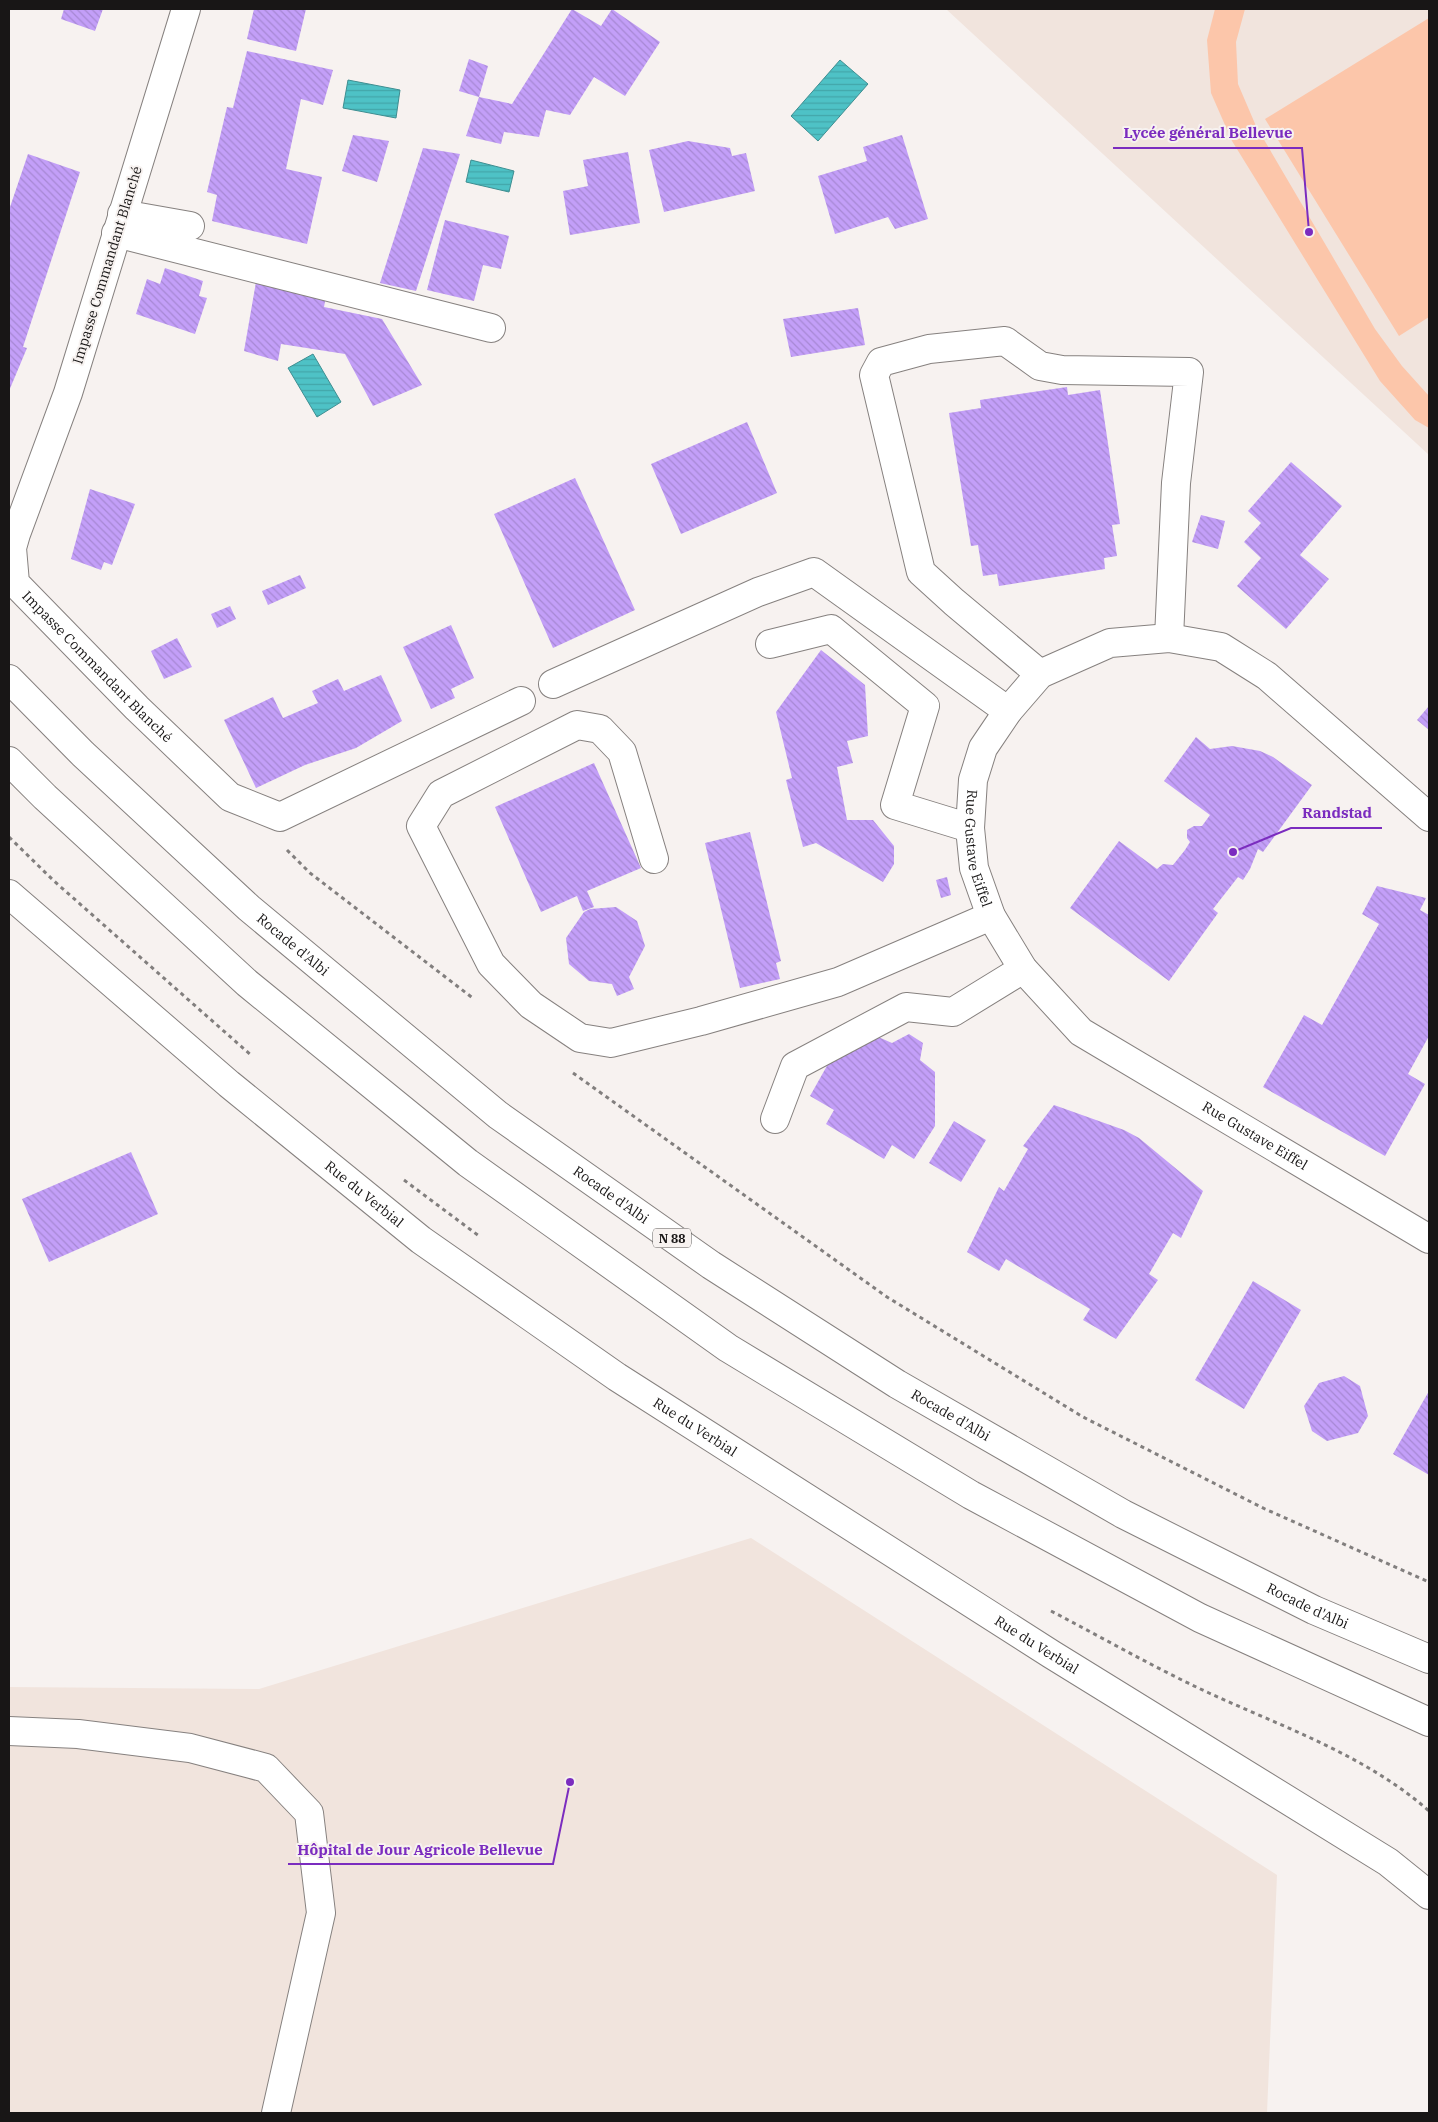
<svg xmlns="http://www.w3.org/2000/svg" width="1438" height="2122" viewBox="0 0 1438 2122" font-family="'IBM Plex Serif',serif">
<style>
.built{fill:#f1e4dd}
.garden{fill:#fcc6aa}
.water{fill:url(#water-rules);stroke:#3e8e91}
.building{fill:url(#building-back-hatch)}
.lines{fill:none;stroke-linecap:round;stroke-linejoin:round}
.minor-casing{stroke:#86817f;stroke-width:30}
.highway-casing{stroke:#86817f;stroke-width:30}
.path{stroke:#827f7e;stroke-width:3;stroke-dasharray:4 4;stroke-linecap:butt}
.minor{stroke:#fff;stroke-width:28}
.highway{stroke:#fff;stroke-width:28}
.labels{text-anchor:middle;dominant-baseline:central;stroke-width:4;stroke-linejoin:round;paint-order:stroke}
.shield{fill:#f7f2f0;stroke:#5b5857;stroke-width:1}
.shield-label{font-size:12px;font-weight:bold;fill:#181616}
.street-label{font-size:14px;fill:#181616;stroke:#f7f2f0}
.leader{fill:none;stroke:#7b2cbf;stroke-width:2}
.callout-dot{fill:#7b2cbf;stroke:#f7f2f0;stroke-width:2}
.callout-label{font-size:15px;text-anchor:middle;font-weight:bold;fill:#7b2cbf;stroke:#f7f2f0;stroke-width:4;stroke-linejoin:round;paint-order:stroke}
</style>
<defs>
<pattern id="water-rules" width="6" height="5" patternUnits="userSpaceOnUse" patternTransform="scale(1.25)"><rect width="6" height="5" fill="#4ec2c6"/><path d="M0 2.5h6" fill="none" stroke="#43a6a9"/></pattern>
<pattern id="building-back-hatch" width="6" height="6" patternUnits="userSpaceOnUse" patternTransform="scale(1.25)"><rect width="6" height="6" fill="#c39ff8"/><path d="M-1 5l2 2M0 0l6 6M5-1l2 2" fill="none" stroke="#a788d4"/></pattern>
</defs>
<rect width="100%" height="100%" fill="#f7f2f0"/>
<path class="built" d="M946,9H1429V455Z
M751,1538L1277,1875L1267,2113H9V1687L259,1689Z"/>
<path class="garden" d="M1215,9H1245L1236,42L1238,84L1256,126L1375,329L1402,366L1429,396V428L1415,420L1380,381L1232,141L1211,93L1207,40Z
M1429,18V317L1399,336L1265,119Z"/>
<path class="water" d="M840,60L868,84L818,141L791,116Z
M348,80L400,90L396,118L343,108Z
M471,160L514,171L509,192L466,182Z
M313,354L341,402L317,417L288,368Z"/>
<path class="building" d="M64,9H103L95,31L61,19Z
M254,9H306L296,51L247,39Z
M572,9L601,26L612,9L660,42L625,96L594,77L570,115L546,110L539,137L504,132L501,144L466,136L479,97L512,104Z
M247,51L333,70L323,105L301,99L286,169L322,177L307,244L212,221L217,195L207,192L227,107L233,108Z
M469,59L488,66L479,97L459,91Z
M353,135L389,141L377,182L342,171Z
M902,135L928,219L895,229L888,217L835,234L818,176L867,161L863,147Z
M688,141L730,148L732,156L746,153L755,191L664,212L649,150Z
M423,148L460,154L416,291L380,283Z
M628,152L640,223L570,235L563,191L588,186L583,160Z
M28,154L80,172L23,347L27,348L9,391V210Z
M445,220L509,236L501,269L483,265L474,301L427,290Z
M165,268L203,281L199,296L207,298L195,334L136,314L147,279L160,284Z
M256,282L326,296L324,307L382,319L422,385L373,406L345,354L281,344L278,361L244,351Z
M858,308L865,345L791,357L783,319Z
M1067,387L1068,395L1100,390L1120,524L1112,525L1117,556L1104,558L1105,569L999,586L997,574L983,576L978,545L971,546L949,413L981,408L980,400Z
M747,422L777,493L681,534L651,464Z
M1291,462L1342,506L1300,555L1329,579L1286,629L1237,586L1261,558L1244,542L1261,523L1248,511Z
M575,478L635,610L553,648L494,514Z
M90,489L135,504L112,565L104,562L101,570L71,559Z
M1201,515L1225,521L1218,549L1192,542Z
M300,575L306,588L268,605L262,591Z
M230,606L236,619L217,628L211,614Z
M451,625L474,678L451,689L455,698L431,709L403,647Z
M177,638L192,667L164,679L151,651Z
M821,650L865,685L868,736L847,741L853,763L837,767L847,820H873L894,846V864L883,882L816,843L803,847L786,780L792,778L776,712Z
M381,675L402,721L356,748L305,765L256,788L224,720L273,697L283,718L318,703L312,691L327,684L338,679L344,691Z
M1429,706V730L1417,720Z
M1196,737L1210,749L1232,746L1260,751L1273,757L1312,785L1263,852L1258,849L1250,869L1243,880L1238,877L1213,909L1218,913L1169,981L1070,908L1119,841L1157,869L1163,864L1173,865L1185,850L1190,842L1187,838V830L1194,826H1202L1210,815L1164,781Z
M594,763L641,868L587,891L594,907L583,911L577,896L541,912L495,807Z
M750,832L781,961L776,963L780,979L740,988L705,843Z
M947,877L951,895L941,898L936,880Z
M1377,886L1426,898L1420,910L1429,915V1036L1408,1074L1425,1084L1385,1156L1263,1087L1304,1015L1322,1025L1379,924L1362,914Z
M616,907L637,921L645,946L629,977L634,989L617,996L612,984L589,981L569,964L566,938L584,912L590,909Z
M909,1034L923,1043L920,1060L935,1072V1126L914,1159L892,1145L884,1159L826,1124L834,1110L810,1096L828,1064L876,1036L892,1043Z
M1054,1105L1124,1130L1139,1138L1203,1191L1181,1238L1173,1233L1149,1274L1158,1280L1116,1339L1083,1320L1090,1309L1006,1259L999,1271L967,1252L999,1187L1004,1191L1028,1149L1023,1146Z
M954,1121L986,1140L961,1182L929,1163Z
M131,1152L158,1214L49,1262L22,1199Z
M1253,1281L1301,1310L1244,1409L1195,1380Z
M1344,1376L1360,1386L1368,1416L1358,1433L1327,1441L1312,1431L1304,1406L1319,1383Z
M1429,1391V1475L1393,1454Z"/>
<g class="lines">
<defs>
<g id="minor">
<path id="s1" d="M186,9L68,393L16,534L12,548L15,583L137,708L230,797L280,817L521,701"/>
<path d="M122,214L190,226"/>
<path d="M116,233L491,328"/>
<path d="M770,644L831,629L925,706L895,805L970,828"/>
<path d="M1040,674L954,602L921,572L874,375L881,362L929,349L1005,341L1040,366L1062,370L1189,372L1176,483L1169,638"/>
<path d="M553,684L758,592L814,572L1008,711"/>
<path id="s2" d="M1429,817L1267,676L1221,647L1169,638L1110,643L1040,674L1008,711L983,748L973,780L970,828L974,868L991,916L1023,969L1081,1032L1429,1239"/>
<path d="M654,859L622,752L600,729L577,725L441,794L421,826L491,964L531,1005L580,1038L611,1043L701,1021L838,982L991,916"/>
<path id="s3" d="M9,894L229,1084L421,1240L617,1377L1051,1654L1388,1862L1429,1895"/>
<path d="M775,1119L795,1066L906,1007L953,1012L1023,969"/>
<path d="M9,1731L78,1734L190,1748L266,1768L309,1813L321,1913L276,2113"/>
</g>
<g id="highway">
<path id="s4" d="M9,679L83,754L249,908L498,1115L711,1265L897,1384L1123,1514L1314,1610L1429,1659"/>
<path d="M9,761L45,797L247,983L468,1163L728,1348L971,1495L1200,1618L1429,1722"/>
</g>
</defs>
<use href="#minor" class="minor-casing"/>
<use href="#highway" class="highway-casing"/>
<path class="path" d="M9,837L54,881L252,1056
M287,850L310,873L474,999
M573,1073L887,1297L1083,1417L1265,1509L1429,1582
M404,1180L479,1236
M1051,1611C1103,1638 1155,1668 1209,1693C1283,1727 1367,1756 1429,1811"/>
<use href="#minor" class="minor"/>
<use href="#highway" class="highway"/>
</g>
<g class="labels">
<rect class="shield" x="653" y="1228.5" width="38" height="19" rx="4"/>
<g class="shield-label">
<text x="672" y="1238">N 88</text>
</g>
<g class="street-label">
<text transform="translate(107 265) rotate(-73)">Impasse Commandant Blanché</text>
<text stroke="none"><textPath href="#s1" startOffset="719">Impasse Commandant Blanché</textPath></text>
<text stroke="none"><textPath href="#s2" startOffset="654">Rue Gustave Eiffel</textPath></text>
<text stroke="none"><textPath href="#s4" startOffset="389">Rocade d'Albi</textPath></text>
<text stroke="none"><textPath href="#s2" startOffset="1074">Rue Gustave Eiffel</textPath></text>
<text stroke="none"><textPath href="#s3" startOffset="465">Rue du Verbial</textPath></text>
<text stroke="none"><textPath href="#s4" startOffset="794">Rocade d'Albi</textPath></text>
<text stroke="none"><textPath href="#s4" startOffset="1199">Rocade d'Albi</textPath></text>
<text stroke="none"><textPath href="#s3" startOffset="870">Rue du Verbial</textPath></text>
<text stroke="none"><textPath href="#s4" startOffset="1604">Rocade d'Albi</textPath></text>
<text stroke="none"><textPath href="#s3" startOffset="1275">Rue du Verbial</textPath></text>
</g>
</g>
<path class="leader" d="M1309 232L1302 148H1113M1233 852L1291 828H1382M570 1782L553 1864H288"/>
<g class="callout-dot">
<circle cx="1309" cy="232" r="5"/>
<circle cx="1233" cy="852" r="5"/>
<circle cx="570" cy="1782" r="5"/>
</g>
<g class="callout-label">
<text x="1208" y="138">Lycée général Bellevue</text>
<text x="1337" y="818">Randstad</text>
<text x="420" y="1855">Hôpital de Jour Agricole Bellevue</text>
</g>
<rect width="1438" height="2122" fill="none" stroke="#181616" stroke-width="20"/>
</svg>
